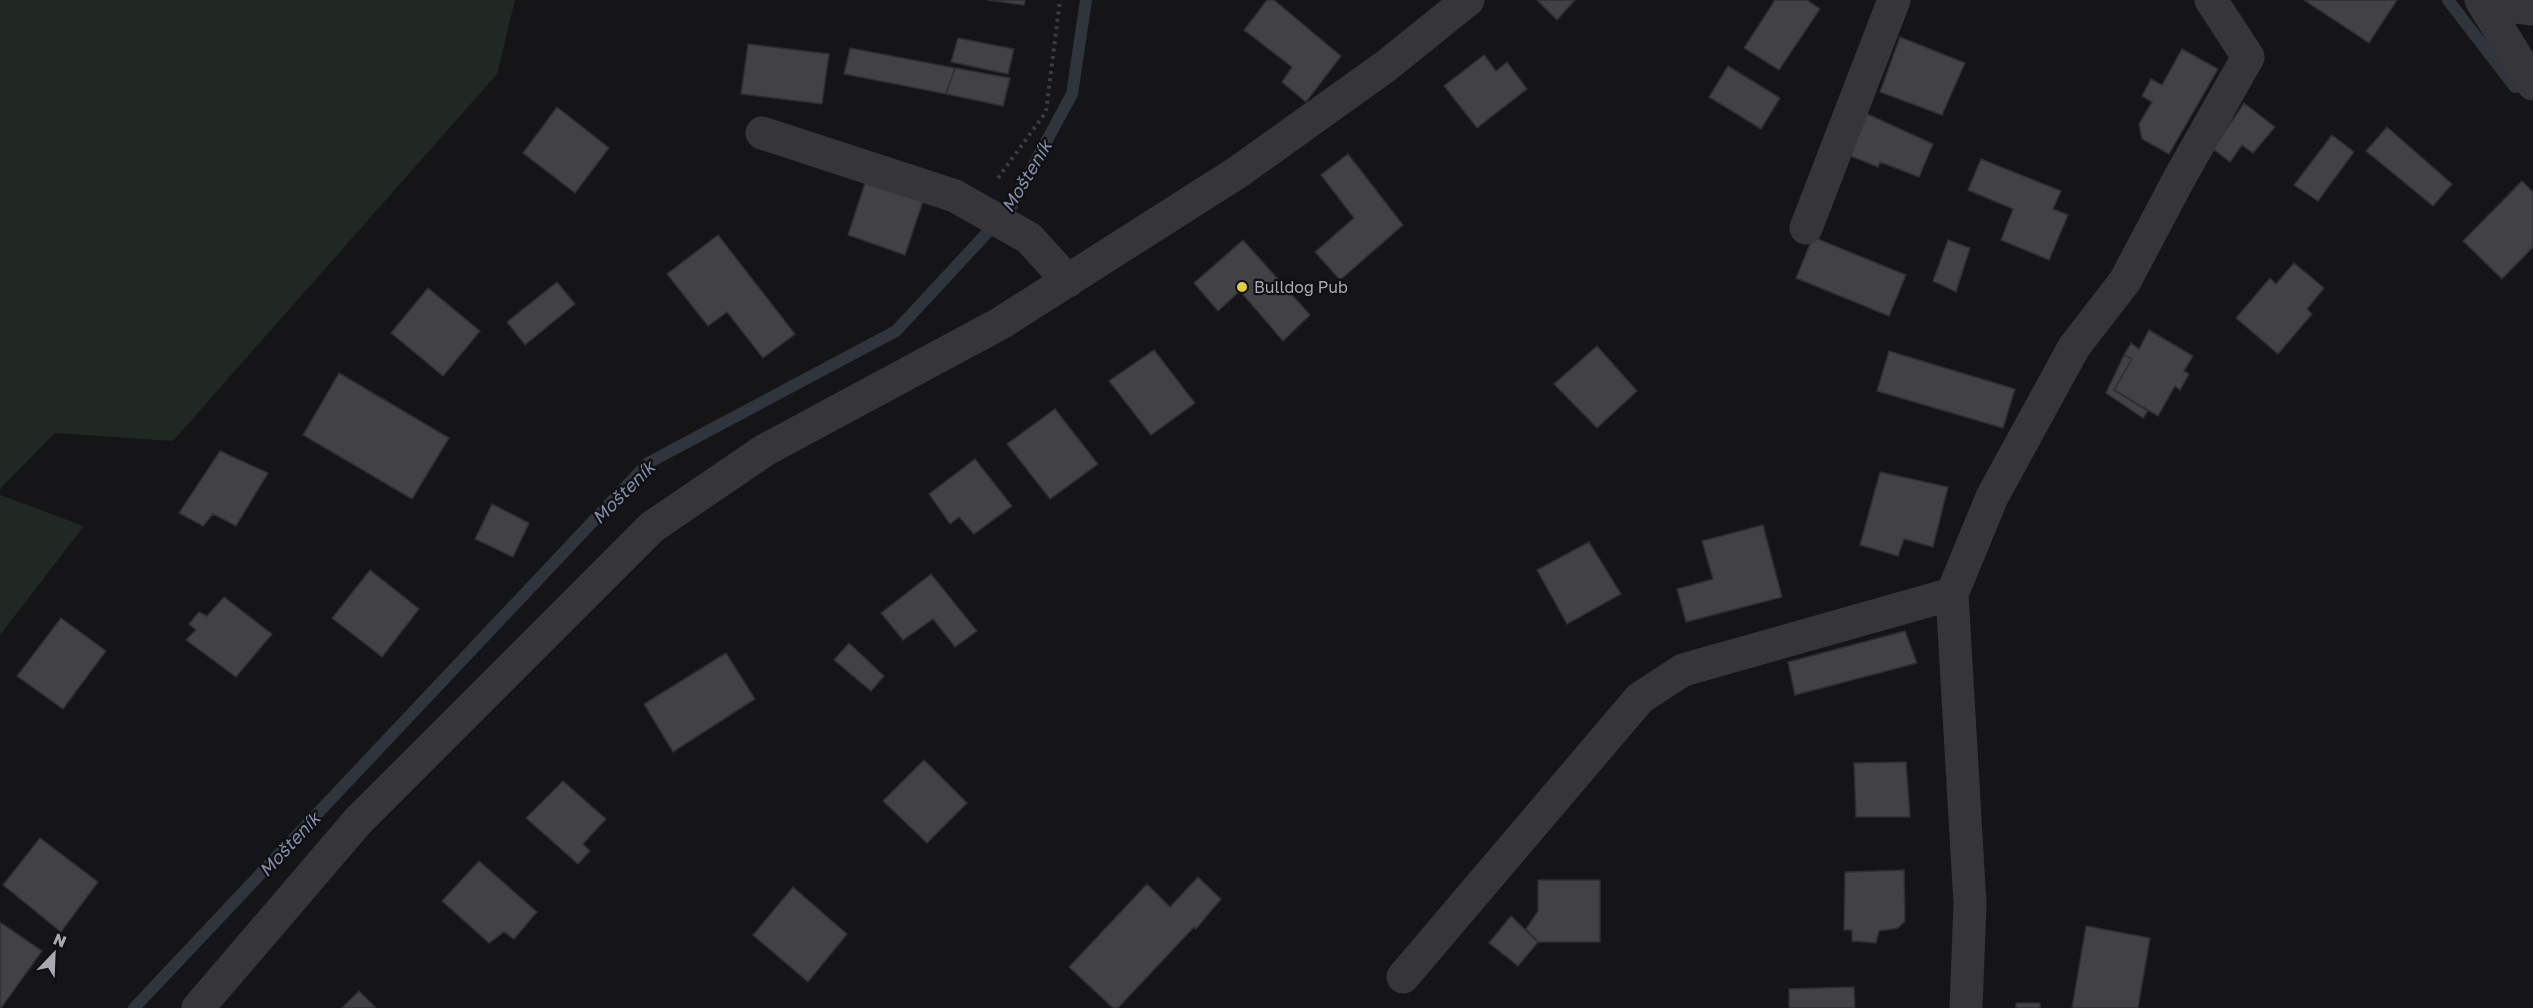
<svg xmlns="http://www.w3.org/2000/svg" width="2533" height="1008" viewBox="0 0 2533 1008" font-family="'Golos Text',sans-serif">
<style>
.green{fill:#212823}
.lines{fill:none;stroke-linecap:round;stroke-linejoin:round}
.stream{stroke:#2f343d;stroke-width:12}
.building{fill:#414146;stroke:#2f2f32;stroke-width:1.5}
.path{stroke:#3c3c41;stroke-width:4;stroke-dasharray:3 4.5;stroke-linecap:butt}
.minor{stroke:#36363a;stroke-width:33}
.poi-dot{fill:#e0ce42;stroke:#100f11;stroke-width:2}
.labels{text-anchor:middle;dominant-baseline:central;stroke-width:4.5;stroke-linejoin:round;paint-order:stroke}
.poi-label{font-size:16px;fill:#a7a9b5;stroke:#100f11;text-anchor:start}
.water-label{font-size:18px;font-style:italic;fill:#818fad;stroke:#100f11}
</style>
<rect width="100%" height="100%" fill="#151416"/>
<path class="green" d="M0,0H515L497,74L173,441L55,433L0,489Z
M0,495L84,526L0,635Z"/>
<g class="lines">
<path class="stream" d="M2448,0L2515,87L2529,84
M134,1008L648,463L896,331L1011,207L1072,94L1086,0"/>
</g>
<path class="building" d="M987,0H1025L1024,5Z
M1267,0H1274L1341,56L1306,102L1282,82L1292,67L1244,30Z
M1537,0H1575L1557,20Z
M1775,0H1807L1820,9L1779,70L1744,48Z
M2304,0H2397L2369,43Z
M1900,37L1965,63L1942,115L1880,92Z
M958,38L1014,49L1008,74L951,62Z
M748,44L829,54L822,104L741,94Z
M850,48L955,68L946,94L844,74Z
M2182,49L2218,69L2169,154L2142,139L2139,124L2152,102L2142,96L2151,79L2162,85Z
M1484,55L1496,71L1507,62L1527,89L1477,128L1444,86Z
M1728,66L1780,98L1761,129L1709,97Z
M955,68L1010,78L1003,106L946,94Z
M2244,103L2275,127L2253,153L2242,145L2230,162L2213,149Z
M557,107L609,148L575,193L523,153Z
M1865,113L1933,144L1919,177L1880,162L1878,167L1848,155Z
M2387,127L2452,184L2433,206L2366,151Z
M2332,135L2354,152L2318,201L2294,185Z
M1348,154L1403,225L1340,280L1315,252L1354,218L1321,175Z
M1981,159L2061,191L2053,209L2068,215L2049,260L2001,240L2013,209L1968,190Z
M866,180L924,198L905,255L848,235Z
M2522,181L2533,192V247L2502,279L2463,241Z
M718,235L795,334L763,358L727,312L708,326L667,274Z
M1813,237L1906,275L1889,316L1796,278Z
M1243,240L1310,315L1283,341L1240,291L1218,311L1194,283Z
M1948,240L1970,248L1956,292L1933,281Z
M2294,263L2324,288L2307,309L2312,314L2278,354L2236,318L2270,278L2276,284Z
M557,282L575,304L525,345L507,322Z
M428,288L480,331L443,376L391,333Z
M2149,330L2193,356L2184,371L2189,374L2180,390L2175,386L2158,416L2114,390L2132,359L2124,355L2131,343L2139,349Z
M1597,346L1637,391L1597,428L1554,384Z
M1154,350L1195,403L1151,435L1109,381Z
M1889,351L2015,389L2003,428L1877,391Z
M2124,355L2132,359L2114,390L2148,411L2143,418L2106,393Z
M339,373L449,438L412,499L303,435Z
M1055,409L1098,464L1050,499L1007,444Z
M220,451L268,473L236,526L213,514L203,526L179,513Z
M975,459L1012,506L974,534L959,517L950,524L929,494Z
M1880,472L1948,487L1933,547L1904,539L1898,556L1860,545Z
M492,504L529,523L513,557L475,539Z
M1763,525L1782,597L1686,622L1677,589L1713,579L1702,541Z
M1589,542L1621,594L1567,624L1537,570Z
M370,570L419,609L382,657L332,618Z
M931,574L977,631L955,647L933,619L903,640L881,613Z
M224,597L272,634L236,677L186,640L196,630L189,624L199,612L207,616Z
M61,618L106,651L63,709L17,676Z
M1905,631L1917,663L1795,695L1788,662Z
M849,643L884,676L871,691L834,660Z
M726,653L755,699L673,752L644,704Z
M924,760L967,803L927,843L883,801Z
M1906,762L1910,817H1856L1854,763Z
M563,781L606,819L583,844L590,851L578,864L526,818Z
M40,838L98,882L61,932L3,885Z
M479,861L537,912L514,939L504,932L489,943L442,901Z
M1904,870L1905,921L1898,928L1879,931L1876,943L1852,941V930H1844L1845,872Z
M1198,877L1221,899L1196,929L1194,927L1118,1008H1113L1069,967L1147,884L1170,907Z
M1538,880H1600V942H1538L1526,929L1538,911Z
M793,887L847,934L808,982L753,935Z
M1511,916L1538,942L1518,966L1489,943Z
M0,922L42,951L1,1008H0Z
M2086,926L2150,938L2138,1008H2072Z
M1854,987L1855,1008H1789V989Z
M359,991L376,1008H342Z
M2016,1003H2040V1008H2016Z"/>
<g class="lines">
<path class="path" d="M998,178L1046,112L1060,0"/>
<path class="minor" d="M2481,0L2533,84
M2483,3L2533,9
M762,133L955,196L1029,238L1068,281
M1806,228L1894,0
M1403,977L1640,698L1683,670L1952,594
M198,1008L358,821L652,527L765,450L1001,323L1238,172L1386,66L1468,0
M1966,1008L1970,904L1952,594L1992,497L2074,347L2125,281L2180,177L2248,57L2211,0"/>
</g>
<circle class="poi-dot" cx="1242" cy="287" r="6"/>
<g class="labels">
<g class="poi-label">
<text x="1254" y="287">Bulldog Pub</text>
</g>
<g class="water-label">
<text transform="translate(1026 176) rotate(-59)">Mošteník</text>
<text transform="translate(623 492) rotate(-45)">Mošteník</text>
<text transform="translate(289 844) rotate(-47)">Mošteník</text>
</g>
</g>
<g transform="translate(54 954) rotate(23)" stroke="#100f11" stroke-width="4.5" paint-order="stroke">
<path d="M0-4.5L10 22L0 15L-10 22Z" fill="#a7a9b5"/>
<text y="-9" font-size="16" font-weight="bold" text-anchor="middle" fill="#a7a9b5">N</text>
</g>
</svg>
